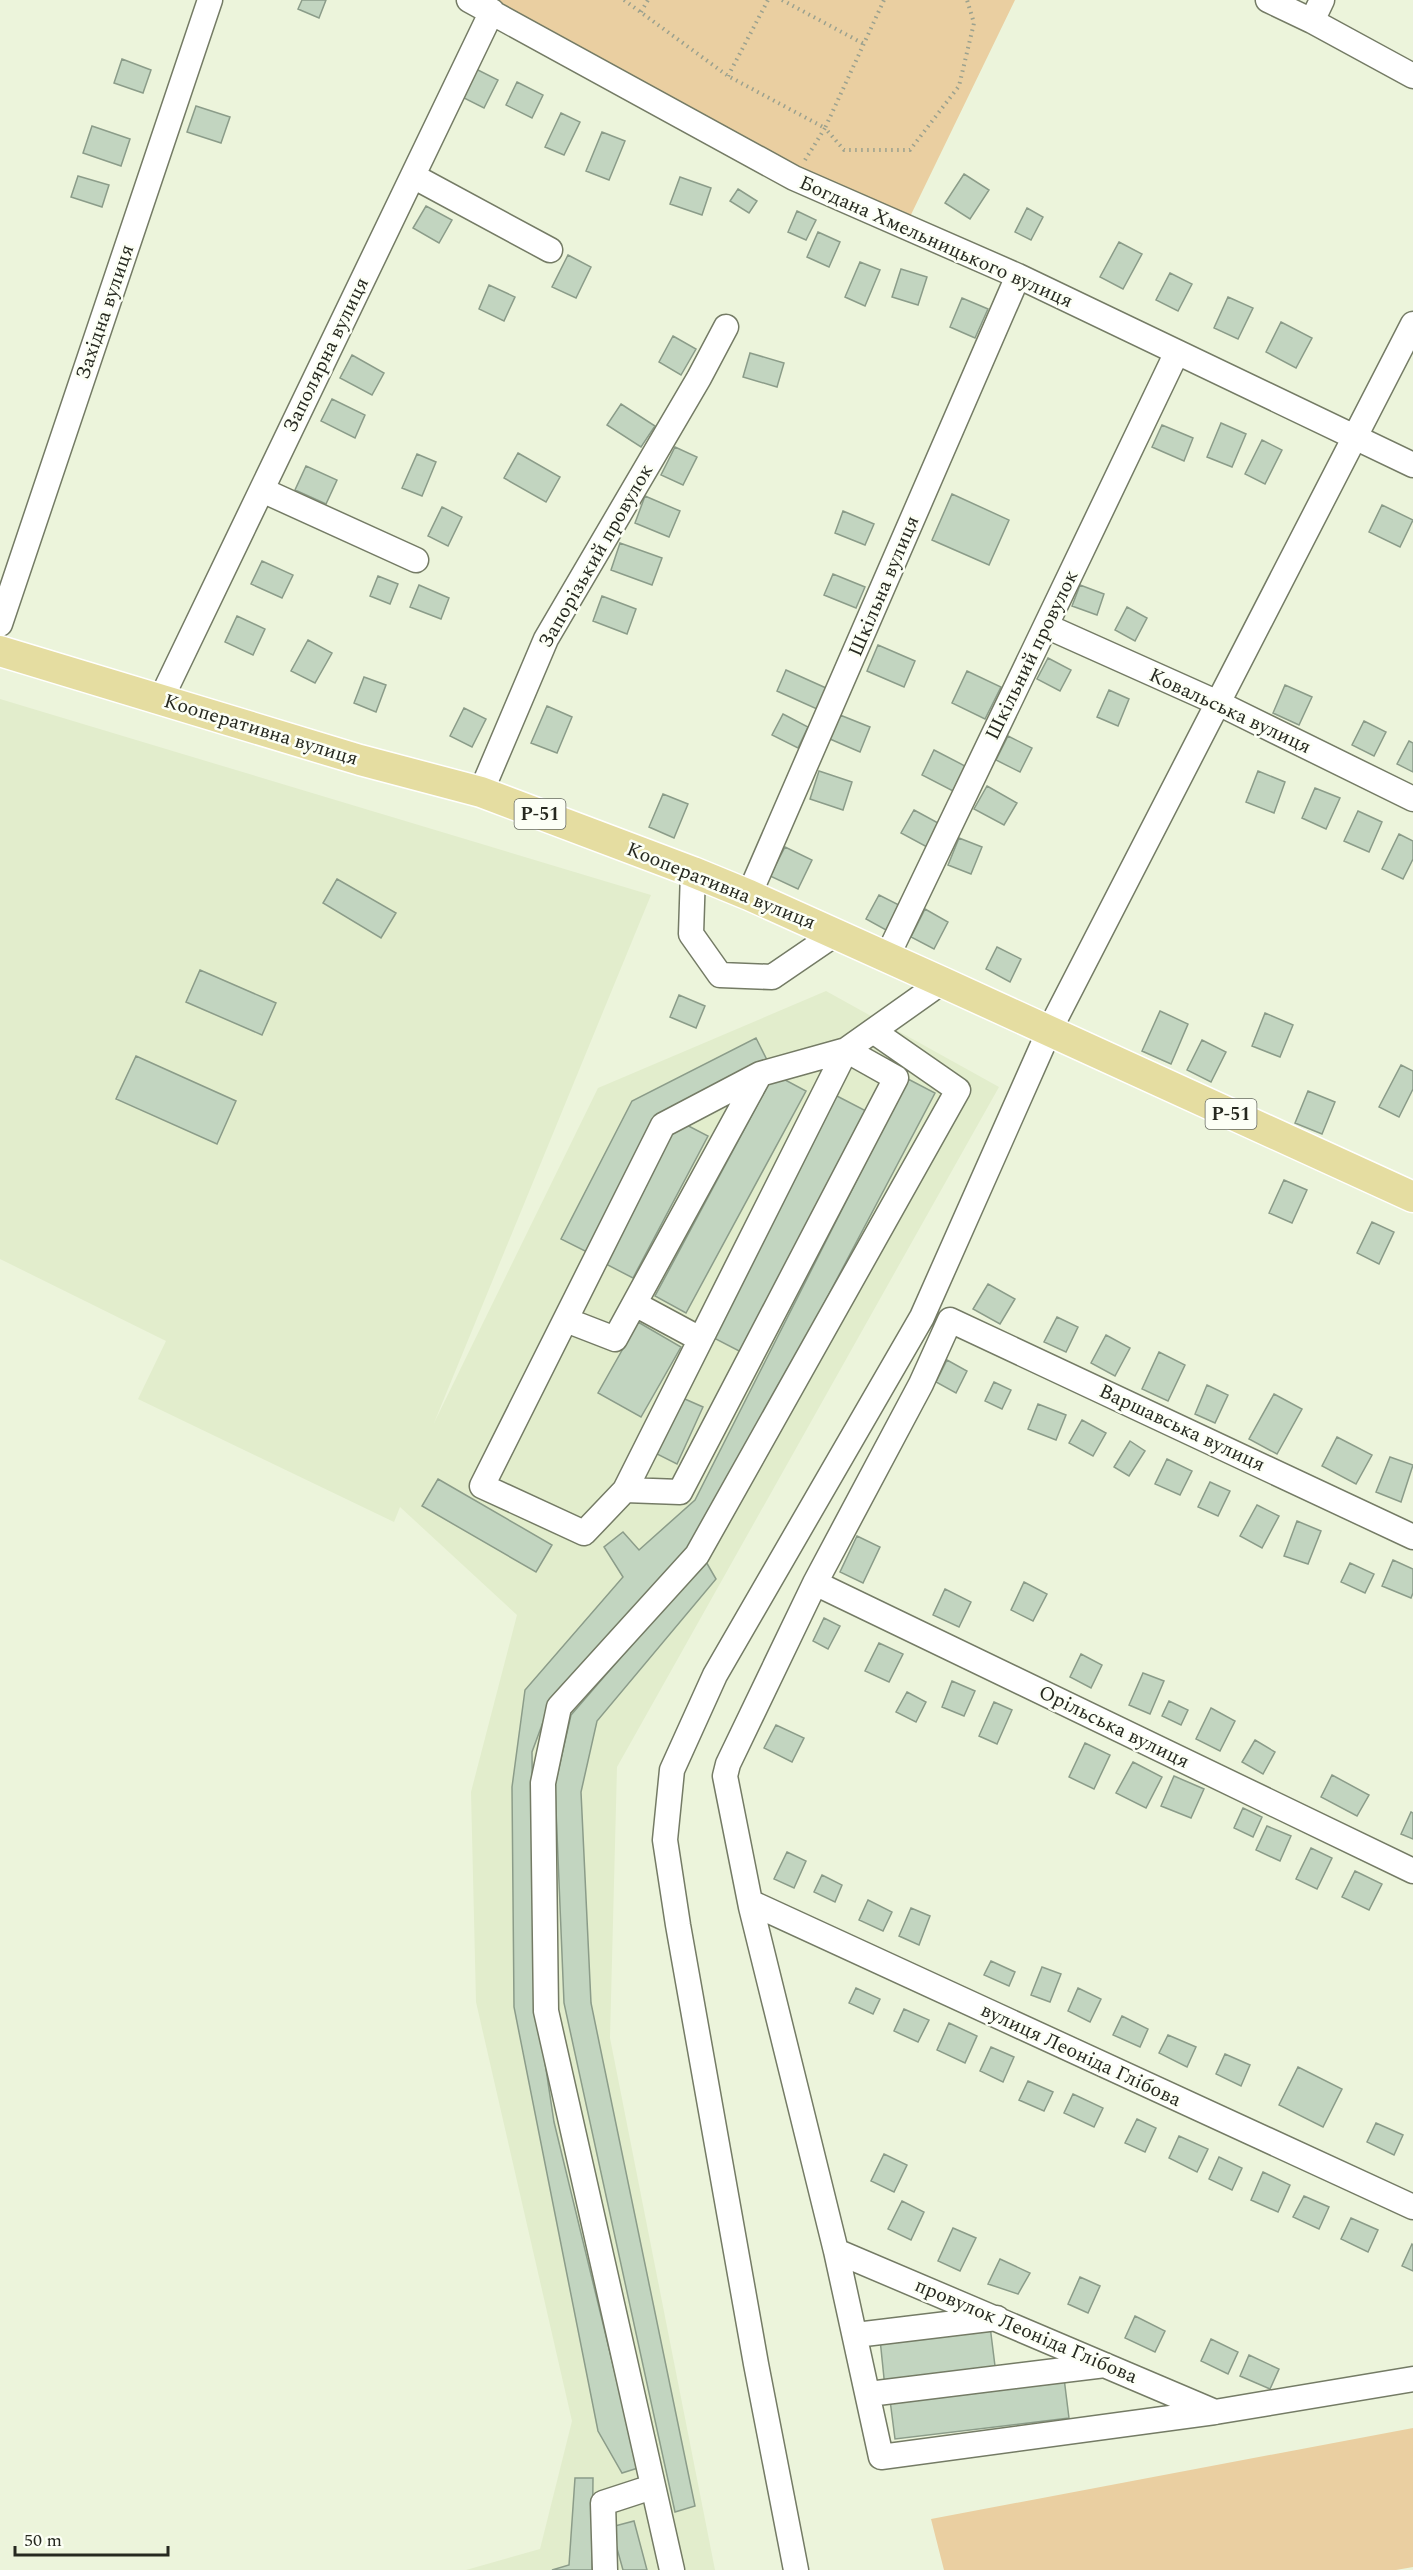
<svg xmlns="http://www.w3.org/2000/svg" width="1413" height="2570" viewBox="0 0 1413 2570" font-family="Spectral,serif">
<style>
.built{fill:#e2edcc}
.green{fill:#eacfa1}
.building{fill:#c2d5c0;stroke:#8b9c89;stroke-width:1.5}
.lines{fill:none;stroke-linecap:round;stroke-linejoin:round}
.minor-casing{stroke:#747b65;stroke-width:27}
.major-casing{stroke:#fff;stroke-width:33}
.path{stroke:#9ba18e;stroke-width:4;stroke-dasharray:1.5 4.5;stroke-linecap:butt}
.minor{stroke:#fff;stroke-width:24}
.major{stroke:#e5dda1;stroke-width:30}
.labels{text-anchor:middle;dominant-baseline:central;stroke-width:5;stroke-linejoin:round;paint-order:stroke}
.shield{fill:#fcfff5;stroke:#666960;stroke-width:1.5}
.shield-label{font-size:18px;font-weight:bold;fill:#262920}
.street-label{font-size:20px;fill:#262920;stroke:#fcfff5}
</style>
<rect width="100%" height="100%" fill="#ecf4db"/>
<path class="built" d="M0,699L651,895L434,1423L598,1088L826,991L999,1087L617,1767L610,2038L715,2570H466L540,2549L572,2421L476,2002L471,1792L517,1615L400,1507L394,1522L138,1399L166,1341L0,1259Z"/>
<path class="green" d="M469,0H1015L905,227Z
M1413,2428V2567L1396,2570H944L931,2519Z"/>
<path class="building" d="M302,0H326L319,18L298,9Z
M122,59L151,70L143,93L114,83Z
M474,68L498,80L484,108L460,96Z
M517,82L543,95L532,118L506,105Z
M196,106L230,117L221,143L187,132Z
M561,113L580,122L564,155L545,147Z
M92,126L130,139L121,166L83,153Z
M602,132L625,141L609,180L586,171Z
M964,174L989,190L970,219L945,203Z
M78,176L109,185L102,207L71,197Z
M680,177L711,188L702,215L670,204Z
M738,189L757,201L749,213L730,201Z
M426,206L452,220L439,243L413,228Z
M1027,208L1043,217L1031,240L1015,232Z
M797,211L816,220L806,240L788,232Z
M818,232L840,242L829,267L807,257Z
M1119,242L1142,254L1123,289L1100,277Z
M568,255L591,267L576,298L552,287Z
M860,262L880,270L865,306L845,297Z
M901,269L927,277L918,305L892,297Z
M1170,273L1192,284L1178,311L1156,300Z
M489,285L515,297L504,321L479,309Z
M1228,297L1253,308L1238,339L1214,328Z
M962,298L988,309L975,338L950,327Z
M1281,322L1312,338L1296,368L1266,352Z
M673,336L696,349L681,375L659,362Z
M750,353L784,363L777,387L743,377Z
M352,355L384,373L372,395L340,378Z
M332,399L365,415L355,438L321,421Z
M621,404L655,426L641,447L607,425Z
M1221,423L1246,434L1232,467L1207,457Z
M1162,425L1193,438L1184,461L1152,447Z
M1262,440L1282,450L1265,484L1245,474Z
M675,447L697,457L683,485L661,475Z
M518,453L560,477L546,502L504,478Z
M417,454L436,462L422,496L402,488Z
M306,466L337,480L326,504L295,490Z
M952,494L1009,520L989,565L932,540Z
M645,496L680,511L669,537L635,523Z
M1382,505L1413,520L1400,547L1369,532Z
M442,507L462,517L448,546L428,536Z
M843,511L874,524L865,545L835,533Z
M620,543L662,558L652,585L611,570Z
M262,561L293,575L282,598L251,584Z
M833,574L865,587L856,608L824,595Z
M378,576L398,584L390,604L370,596Z
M419,585L449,598L441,619L410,607Z
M1080,585L1104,594L1097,615L1072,606Z
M602,596L636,609L627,634L593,621Z
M1127,607L1147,618L1135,641L1115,630Z
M237,616L265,629L253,655L225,642Z
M308,640L332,653L315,683L291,671Z
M878,645L915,661L904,687L867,671Z
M1048,658L1071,670L1060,691L1037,679Z
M786,670L826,688L817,709L777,691Z
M967,671L1001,687L985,719L952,703Z
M364,677L386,685L376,712L354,703Z
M1285,685L1312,697L1299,725L1273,713Z
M1109,690L1129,699L1118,726L1097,717Z
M547,706L572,717L557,753L531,743Z
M464,708L486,719L472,747L450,736Z
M783,714L808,727L798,748L772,735Z
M840,715L870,727L860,752L830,739Z
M1364,721L1386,732L1374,756L1352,745Z
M1008,736L1032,748L1020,772L996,760Z
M1409,741L1413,743V772L1397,764Z
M934,750L965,766L953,791L922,775Z
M819,771L852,782L843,810L810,799Z
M1258,771L1285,782L1274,813L1246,802Z
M987,786L1017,803L1004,825L974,809Z
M1315,788L1340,798L1326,829L1302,818Z
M663,794L688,804L674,838L649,827Z
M914,810L940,824L927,847L901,833Z
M1358,811L1382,822L1369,852L1344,841Z
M1399,834L1413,841V859L1403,879L1382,869Z
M959,838L982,847L971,874L948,865Z
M785,847L812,860L798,889L770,876Z
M337,879L396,913L381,938L323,903Z
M879,895L899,905L886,930L866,919Z
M925,909L948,922L934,949L911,937Z
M997,947L1021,959L1010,982L986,969Z
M200,970L276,1003L262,1035L186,1002Z
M679,995L705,1006L696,1028L670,1017Z
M1160,1011L1188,1024L1171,1064L1142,1051Z
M1265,1013L1293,1025L1280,1057L1252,1046Z
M756,1038L768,1062L654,1120L587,1252L561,1239L632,1101Z
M1202,1040L1226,1052L1211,1082L1187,1070Z
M136,1056L236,1101L217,1144L116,1099Z
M1401,1065L1413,1071V1089L1399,1117L1379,1107Z
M774,1074L806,1091L686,1313L655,1296Z
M908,1079L935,1093L702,1535L552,1698L532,1752L534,1990L554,2122L638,2468L622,2473L598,2431L514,2007L512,1787L525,1690L623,1577L604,1547L623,1532L639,1550L695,1500Z
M1308,1091L1335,1102L1322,1134L1295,1123Z
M835,1095L868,1112L743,1353L710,1336Z
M677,1120L708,1136L633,1278L602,1262Z
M1284,1180L1307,1190L1292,1223L1269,1213Z
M1372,1222L1394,1232L1379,1264L1357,1253Z
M988,1284L1015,1299L1000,1324L973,1309Z
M1057,1317L1078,1327L1066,1352L1044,1342Z
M638,1322L681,1347L641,1417L598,1393Z
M1106,1335L1130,1348L1115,1376L1091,1363Z
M1159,1352L1185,1365L1168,1401L1142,1389Z
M947,1360L967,1371L956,1393L936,1382Z
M994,1382L1011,1390L1002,1409L985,1401Z
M1207,1385L1228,1395L1215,1423L1195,1414Z
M1274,1394L1302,1409L1277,1454L1249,1439Z
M678,1396L703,1407L677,1464L653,1452Z
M1038,1404L1066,1415L1056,1440L1028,1429Z
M1082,1420L1106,1433L1093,1456L1069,1443Z
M1337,1437L1372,1455L1356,1484L1322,1466Z
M1130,1441L1145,1451L1129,1476L1114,1467Z
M1390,1457L1413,1465L1401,1502L1376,1492Z
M1167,1459L1192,1471L1180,1495L1155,1484Z
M438,1479L552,1545L536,1572L422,1506Z
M1210,1482L1230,1491L1218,1516L1198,1507Z
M1257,1505L1279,1516L1262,1548L1240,1536Z
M1297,1521L1321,1531L1308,1564L1284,1556Z
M857,1536L880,1547L863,1583L840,1572Z
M705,1560L716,1579L597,1721L581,1792L591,2003L695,2506L675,2512L564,2003L555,1785L571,1715Z
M1393,1560L1413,1569V1593L1411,1598L1382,1586Z
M1350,1563L1374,1574L1365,1593L1341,1582Z
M1024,1582L1047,1594L1033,1621L1011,1610Z
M945,1589L971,1602L959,1627L933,1615Z
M824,1618L840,1626L828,1649L813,1641Z
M879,1643L903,1654L889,1682L865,1671Z
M1081,1654L1102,1665L1091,1688L1070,1677Z
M1143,1673L1164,1681L1150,1714L1129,1705Z
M952,1681L975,1691L964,1716L942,1707Z
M907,1692L926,1702L916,1722L896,1712Z
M1169,1701L1188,1710L1181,1725L1162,1716Z
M994,1702L1012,1710L997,1744L979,1736Z
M1211,1708L1235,1721L1220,1751L1196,1739Z
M776,1725L804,1738L792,1762L764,1748Z
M1255,1740L1275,1752L1263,1774L1242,1762Z
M1085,1743L1110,1755L1094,1789L1069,1777Z
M1133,1762L1162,1777L1146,1808L1116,1793Z
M1332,1775L1369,1795L1357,1816L1321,1797Z
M1174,1776L1204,1789L1191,1818L1161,1806Z
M1243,1808L1262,1817L1253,1837L1234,1828Z
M1411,1812L1413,1813V1839L1401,1834Z
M1267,1826L1291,1836L1280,1861L1256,1850Z
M1311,1848L1332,1858L1317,1889L1296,1879Z
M787,1852L806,1861L794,1888L774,1879Z
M1355,1871L1382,1884L1369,1910L1342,1897Z
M822,1875L842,1885L835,1902L814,1892Z
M868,1900L892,1912L883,1931L859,1920Z
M911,1908L930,1916L919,1945L899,1936Z
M991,1961L1015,1972L1009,1986L984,1975Z
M1042,1967L1061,1974L1050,2002L1031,1995Z
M856,1988L880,1999L873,2014L849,2003Z
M1078,1988L1101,1999L1090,2022L1068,2011Z
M904,2009L929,2020L918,2042L894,2031Z
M1122,2016L1148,2029L1140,2047L1113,2035Z
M949,2023L977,2036L965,2063L937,2050Z
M1168,2035L1196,2047L1187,2067L1159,2053Z
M991,2047L1014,2057L1003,2082L980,2071Z
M1225,2054L1250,2065L1241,2086L1216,2074Z
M1298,2067L1342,2089L1323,2127L1279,2105Z
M1028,2081L1053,2092L1044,2111L1019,2100Z
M1073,2094L1103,2108L1094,2127L1064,2113Z
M1137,2119L1156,2128L1145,2152L1125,2143Z
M1376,2123L1403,2135L1394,2155L1367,2142Z
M1179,2136L1208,2149L1197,2172L1169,2158Z
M884,2154L907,2165L894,2192L871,2181Z
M1219,2157L1242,2168L1232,2190L1209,2179Z
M1263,2172L1290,2185L1278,2212L1251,2200Z
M1304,2196L1329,2207L1319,2229L1293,2217Z
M902,2201L924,2212L911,2240L888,2229Z
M1351,2218L1378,2230L1368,2252L1341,2239Z
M953,2228L976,2238L960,2271L938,2261Z
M1412,2244L1413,2245V2271L1402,2266Z
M1000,2259L1030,2273L1018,2294L988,2284Z
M1080,2277L1100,2286L1088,2313L1068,2304Z
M1135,2316L1165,2331L1155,2352L1125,2338Z
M990,2326L996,2374L885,2388L880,2339Z
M1211,2339L1238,2352L1228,2374L1201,2361Z
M1249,2355L1279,2369L1270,2389L1240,2376Z
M1064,2378L1069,2418L895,2439L890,2400Z
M575,2478H593L592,2570H552L569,2565Z
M634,2521L647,2570H623L611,2527Z"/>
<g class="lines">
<defs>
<path id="minor" d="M469,0L794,178L1018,276L1413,465
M1268,0L1312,21L1413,76
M1312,21L1322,0
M413,176L550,250
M262,490L416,560
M0,624L210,0
M1046,626L1218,703L1413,799
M161,699L492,11
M481,792L546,639L699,378L726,327
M693,872L691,934L720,975L772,977L835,934
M749,895L1018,276
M887,957L1177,352
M635,1304L700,1339
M566,1320L615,1339L760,1074
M625,1490L680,1492L896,1078L846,1050L625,1490L584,1533L482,1486L663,1125L760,1074L846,1050L942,982
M1413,1537L950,1320L921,1384L815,1583L728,1764L725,1776L751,1907L836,2251L881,2457L1215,2412L1413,2379
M815,1583L1413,1871
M750,1902L1413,2207
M836,2251L1215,2412
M856,2335L997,2318
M869,2394L1105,2365
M605,2570L603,2503L652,2487
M672,2570L546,2011L543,1783L559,1707L697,1555L958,1090L873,1031
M796,2570L756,2364L678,1925L665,1840L672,1770L715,1675L922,1317L1049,1031L1413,324"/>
<path id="major" d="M0,651L360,760L481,792L693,872L749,895L942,982L1413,1197"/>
</defs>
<use href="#minor" class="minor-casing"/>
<use href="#major" class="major-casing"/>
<path class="path" d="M624,0L728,76L825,128L884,0
M782,0L864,44
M641,12L648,0
M728,76L768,0
M805,160L825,128L844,150H910L959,86L974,23L967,0"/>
<use href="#minor" class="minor"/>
<use href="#major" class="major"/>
</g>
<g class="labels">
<g class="shield">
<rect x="514.5" y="799" width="51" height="30" rx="4.5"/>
<rect x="1205.5" y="1099" width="51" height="30" rx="4.5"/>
</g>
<g class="shield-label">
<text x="540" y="814">Р-51</text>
<text x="1231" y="1114">Р-51</text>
</g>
<g class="street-label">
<text transform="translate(936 242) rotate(24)">Богдана Хмельницького вулиця</text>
<text transform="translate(105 312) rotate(-71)">Західна вулиця</text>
<text transform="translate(326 355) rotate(-64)">Заполярна вулиця</text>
<text transform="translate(596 556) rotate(-60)">Запорізький провулок</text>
<text transform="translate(884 586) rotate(-67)">Шкільна вулиця</text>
<text transform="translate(1032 655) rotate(-64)">Шкільний провулок</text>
<text transform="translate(1230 711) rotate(25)">Ковальська вулиця</text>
<text transform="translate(261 730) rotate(17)">Кооперативна вулиця</text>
<text transform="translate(721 886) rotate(22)">Кооперативна вулиця</text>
<text transform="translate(1182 1428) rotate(25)">Варшавська вулиця</text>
<text transform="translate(1114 1727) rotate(26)">Орільська вулиця</text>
<text transform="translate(1081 2055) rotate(25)">вулиця Леоніда Глібова</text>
<text transform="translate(1026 2331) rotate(23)">провулок Леоніда Глібова</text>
</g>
</g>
<path d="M15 2546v9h153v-9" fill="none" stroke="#262920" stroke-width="3"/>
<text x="24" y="2546" font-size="18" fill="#262920" stroke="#fcfff5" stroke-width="4.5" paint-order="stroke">50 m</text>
</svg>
